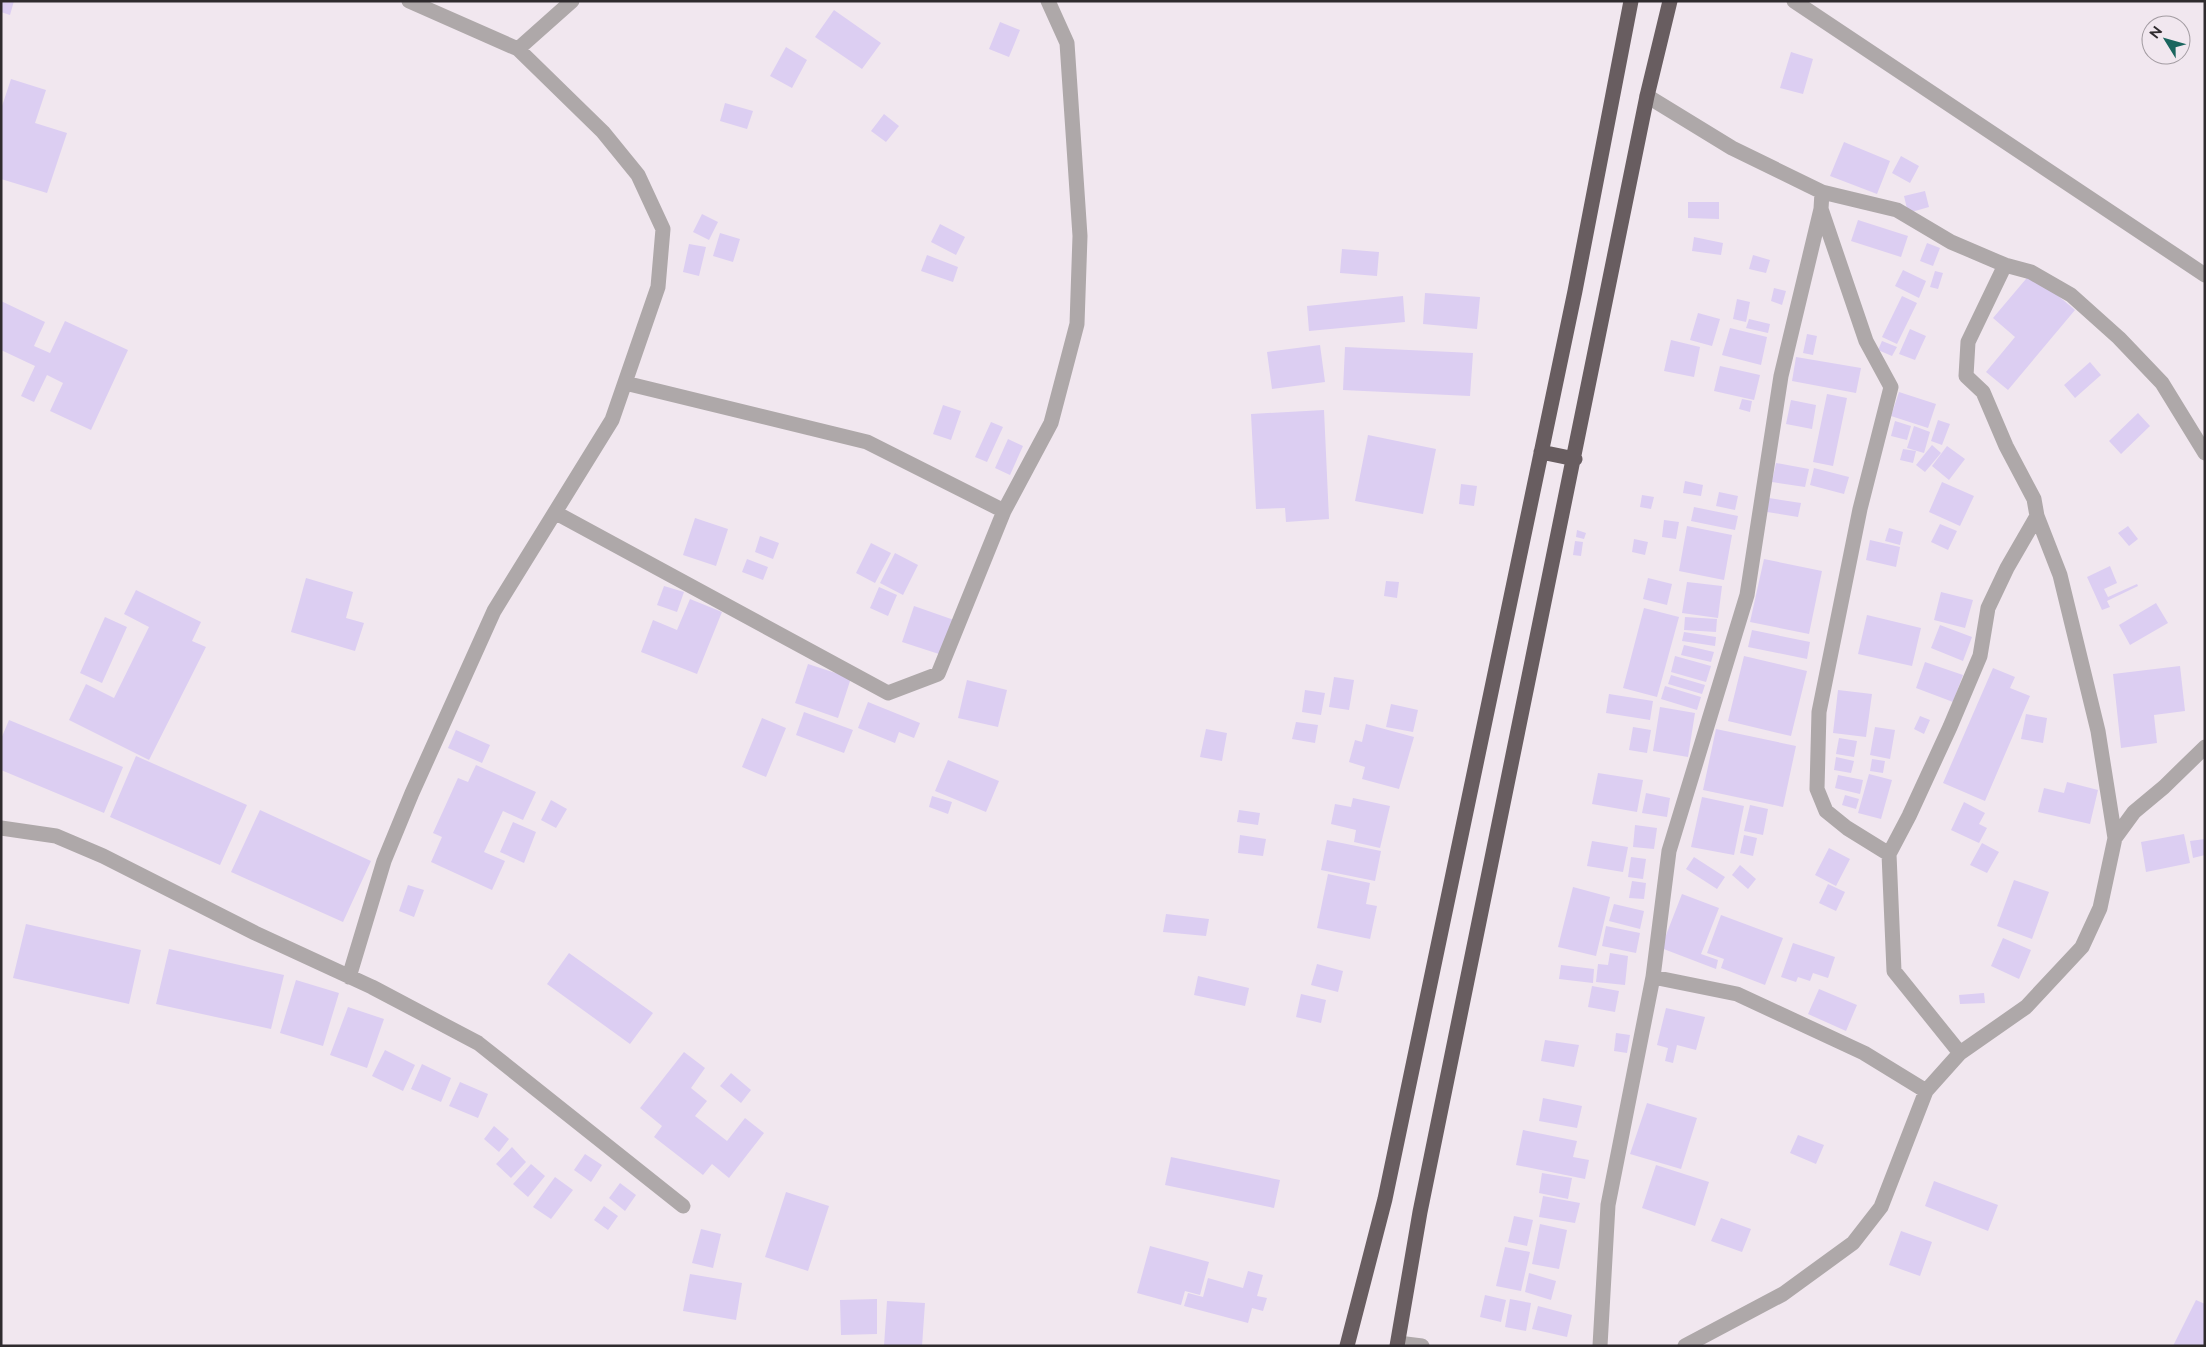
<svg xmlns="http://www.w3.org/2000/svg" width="2206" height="1347" viewBox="0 0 2206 1347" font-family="Raleway,sans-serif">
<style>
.building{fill:#dccef2}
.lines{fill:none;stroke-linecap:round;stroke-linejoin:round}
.minor{stroke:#aea8a9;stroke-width:15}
.highway{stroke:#685d60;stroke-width:15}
</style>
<rect width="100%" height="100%" fill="#f1e7ef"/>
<path class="building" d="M1,1H14L10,15L1,12Z
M834,10L881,43L862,69L815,37Z
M1000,22L1020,30L1009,57L989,49Z
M786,47L807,60L792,88L770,76Z
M1791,52L1813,59L1803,94L1780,88Z
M11,79L46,90L35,123L67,133L47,193L1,179V109Z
M725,103L753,111L747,129L720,121Z
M884,114L899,126L886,142L871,131Z
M1844,142L1890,161L1877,194L1830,176Z
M1901,156L1919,166L1910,183L1892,173Z
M1925,191L1929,207L1908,213L1904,196Z
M1688,202H1719V219L1688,218Z
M702,214L718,222L709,240L693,232Z
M1858,220L1908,236L1901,257L1851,241Z
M940,224L965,237L956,255L931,242Z
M720,233L740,239L733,262L713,256Z
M1694,237L1723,243L1721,255L1692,251Z
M1927,243L1940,248L1933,266L1920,261Z
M689,244L706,247L699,276L683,272Z
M1342,249L1379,252L1377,276L1340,273Z
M927,255L958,267L953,282L921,271Z
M1753,255L1770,260L1766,273L1749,269Z
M1903,270L1926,281L1919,298L1895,286Z
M1935,271L1943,273L1938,289L1930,287Z
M2031,273L2075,310L2008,390L1986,372L2015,337L1993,318Z
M1774,288L1786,291L1782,305L1771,301Z
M1425,293L1480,297L1477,329L1423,324Z
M1403,296L1405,322L1309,331L1307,306Z
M1902,296L1917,303L1897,344L1882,337Z
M1737,299L1750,302L1746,322L1733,319Z
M1,301L45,322L34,346L50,353L65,321L128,350L91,430L50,411L63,383L47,375L34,402L21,396L35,366L1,350Z
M1698,313L1720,319L1712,346L1690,340Z
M1749,319L1770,324L1768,333L1746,328Z
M1730,328L1767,337L1761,365L1722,355Z
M1910,329L1926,336L1915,360L1899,354Z
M1807,334L1817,336L1813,355L1803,353Z
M1671,340L1700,347L1694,377L1664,371Z
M1882,341L1897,347L1892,356L1878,350Z
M1320,345L1325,382L1272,389L1267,352Z
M1345,347L1473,353L1470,396L1343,390Z
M1796,357L1861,368L1856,393L1792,381Z
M2090,362L2101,375L2075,398L2064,385Z
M1720,366L1760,375L1754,400L1714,391Z
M1899,392L1936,404L1928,428L1891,416Z
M1827,394L1847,398L1833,466L1813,462Z
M1742,399L1752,401L1750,412L1739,409Z
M1791,400L1816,405L1812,429L1786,424Z
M943,405L961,411L951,440L933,434Z
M1324,410L1329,519L1286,522L1285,508L1256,509L1251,414Z
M2138,413L2150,426L2121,454L2109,441Z
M1938,420L1950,424L1942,445L1931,441Z
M1895,421L1911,426L1907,440L1891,436Z
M991,422L1003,427L987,462L975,457Z
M1914,426L1930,432L1924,453L1907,448Z
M1368,435L1436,449L1423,514L1355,501Z
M1008,439L1023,446L1010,475L995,468Z
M1932,445L1941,453L1925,472L1916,465Z
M1947,446L1965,459L1949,480L1932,466Z
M1903,449L1916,451L1913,463L1900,460Z
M1776,463L1809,469L1805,487L1772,482Z
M1814,468L1849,477L1844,494L1810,485Z
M1685,481L1703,485L1701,496L1683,493Z
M1942,482L1974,496L1960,526L1929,512Z
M1461,484L1477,486L1474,506L1459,504Z
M1719,492L1738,496L1735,510L1716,506Z
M1642,495L1654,497L1651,509L1640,507Z
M1769,498L1801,503L1798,517L1767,512Z
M1694,507L1738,516L1735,530L1691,521Z
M695,518L728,529L716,566L683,555Z
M1664,520L1679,522L1676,539L1662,537Z
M1940,524L1957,531L1948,550L1931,542Z
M1687,526L1732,535L1724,580L1679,571Z
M2128,526L2138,539L2129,546L2118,533Z
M1889,528L1903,532L1900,545L1885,541Z
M1577,530L1586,533L1584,539L1576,537Z
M760,536L779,543L773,559L755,552Z
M1634,539L1648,542L1645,555L1632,552Z
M1870,540L1900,547L1896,567L1866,560Z
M1575,541L1583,542L1581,556L1573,555Z
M871,543L891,553L875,583L856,573Z
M895,553L918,565L903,595L880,583Z
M747,559L768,567L763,580L742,572Z
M1764,559L1822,571L1809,634L1750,622Z
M2110,566L2117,583L2104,589L2108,597L2137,584L2138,586L2107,601L2110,607L2102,610L2087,577Z
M306,578L353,592L346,618L364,623L355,651L291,632Z
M1648,578L1672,584L1667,605L1643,599Z
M1386,581L1399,582L1397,598L1384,596Z
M1687,582L1722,586L1718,618L1682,613Z
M664,586L684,592L677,612L657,605Z
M879,587L897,595L888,616L870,608Z
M136,590L201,622L192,641L206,647L149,760L69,720L86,684L114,698L149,627L124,614Z
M1941,592L1973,600L1965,628L1934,620Z
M690,599L722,612L697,674L641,652L653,620L677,630Z
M2156,603L2168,623L2130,645L2119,625Z
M914,606L954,620L942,655L902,642Z
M1644,608L1679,617L1657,697L1623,688Z
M1867,615L1921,628L1912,666L1858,654Z
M105,617L127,627L102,683L80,673Z
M1685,617L1717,619L1716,632L1684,630Z
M1940,625L1972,637L1963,661L1931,648Z
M1752,630L1810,642L1807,659L1748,647Z
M1684,632L1716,637L1715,646L1682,641Z
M1684,645L1714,652L1711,662L1681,655Z
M1675,656L1711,666L1706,682L1671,672Z
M1744,656L1807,671L1791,736L1728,721Z
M1925,662L1963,675L1953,702L1916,688Z
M808,664L851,678L838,718L795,703Z
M2180,666L2185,711L2154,715L2157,743L2121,748L2113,674Z
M1993,668L2015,677L2010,688L2030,696L1985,801L1943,783Z
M1671,675L1705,685L1702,694L1668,684Z
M1334,677L1354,680L1349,710L1329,707Z
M967,680L1007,690L998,727L958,718Z
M1665,686L1701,697L1697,710L1661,699Z
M1305,690L1325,693L1321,715L1302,712Z
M1838,690L1872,694L1866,737L1833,733Z
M1609,694L1653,701L1650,720L1606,713Z
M868,702L920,723L914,738L899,732L895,743L858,728Z
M1391,704L1418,710L1413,732L1386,727Z
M1660,707L1695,713L1688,757L1653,751Z
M804,712L853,730L844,753L796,735Z
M2026,714L2047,718L2043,743L2021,739Z
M1920,716L1930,720L1924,734L1914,729Z
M762,718L786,728L766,777L742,767Z
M9,720L123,767L104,813L1,770V739Z
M1296,722L1318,725L1315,743L1292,739Z
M1366,724L1414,737L1399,789L1362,779L1365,767L1349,762L1355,740L1362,742Z
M1633,727L1651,730L1647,753L1629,750Z
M1875,727L1895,730L1890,759L1870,755Z
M1206,729L1227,733L1222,761L1200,757Z
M1716,729L1796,746L1783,807L1703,790Z
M456,730L490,745L482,763L448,748Z
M1839,738L1857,741L1854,757L1836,754Z
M136,756L247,805L220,865L110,817Z
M1836,757L1854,761L1851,773L1834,770Z
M1872,759L1885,761L1883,773L1870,771Z
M948,760L999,781L986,812L935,791Z
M476,765L536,792L523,820L503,811L484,852L505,861L492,890L431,862L442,837L433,833L458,778L468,782Z
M1598,773L1643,780L1637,812L1592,804Z
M1869,774L1892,780L1881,819L1858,813Z
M1838,775L1863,780L1860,794L1835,788Z
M2067,782L2098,790L2090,824L2038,812L2044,788L2064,793Z
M1646,793L1670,798L1667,817L1642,813Z
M1845,795L1859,799L1856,809L1842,805Z
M932,796L952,802L948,814L929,807Z
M1702,797L1744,806L1734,855L1691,847Z
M1353,798L1390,806L1380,848L1354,842L1356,830L1331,824L1335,804L1351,807Z
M551,800L567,809L556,828L541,820Z
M1964,802L1985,813L1979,824L1987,828L1979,843L1951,830Z
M1750,805L1768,809L1763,835L1744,831Z
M260,810L371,861L343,922L231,872Z
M1239,810L1260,813L1258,825L1237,822Z
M513,822L536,832L524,863L500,852Z
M1635,825L1657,828L1654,849L1633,847Z
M2184,834L2190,863L2146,872L2141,842Z
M1240,835L1266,839L1263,856L1238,853Z
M1744,835L1757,838L1753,856L1740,853Z
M2205,839V855L2193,858L2190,841Z
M1327,840L1381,851L1375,881L1321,870Z
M1592,841L1628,847L1623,872L1587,866Z
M1982,843L1999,852L1987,873L1970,865Z
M1829,848L1850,859L1836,886L1815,875Z
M1631,857L1646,859L1643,879L1628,877Z
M1694,857L1725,877L1717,889L1686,869Z
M1740,865L1756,879L1748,889L1732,875Z
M1328,874L1370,883L1366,904L1377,906L1370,939L1317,928Z
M2014,880L2049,892L2032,939L1997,926Z
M1632,881L1646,883L1644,899L1629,898Z
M1828,884L1845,892L1836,911L1819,903Z
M408,885L424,890L414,917L399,911Z
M1573,887L1610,897L1596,956L1558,947Z
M1682,894L1719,908L1701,954L1718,960L1716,969L1661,948Z
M1614,904L1644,911L1640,929L1609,921Z
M1166,914L1209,919L1206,936L1163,932Z
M1721,915L1783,938L1765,985L1721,968L1724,959L1707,953Z
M26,924L141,950L129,1004L13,978Z
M1606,926L1640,933L1636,953L1602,946Z
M2003,938L2031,950L2019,979L1991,966Z
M1793,943L1835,957L1828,978L1813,973L1810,981L1798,977L1796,982L1781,977Z
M169,949L284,975L271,1029L156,1004Z
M569,953L653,1013L630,1044L547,984Z
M1610,953L1628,956L1625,985L1596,982L1598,964L1608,965Z
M1317,964L1343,971L1338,992L1311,985Z
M1561,965L1594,969L1593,983L1559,979Z
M1198,976L1249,988L1245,1006L1194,995Z
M296,980L339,993L323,1046L280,1033Z
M1592,986L1619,991L1615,1012L1588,1007Z
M1819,989L1857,1005L1846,1031L1808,1014Z
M1984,993L1985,1003L1960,1004L1959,995Z
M1301,994L1326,1000L1321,1023L1296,1017Z
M348,1007L384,1019L367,1068L330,1055Z
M1666,1008L1705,1017L1696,1050L1677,1045L1673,1063L1665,1061L1668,1048L1657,1045Z
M1616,1033L1630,1035L1627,1053L1614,1051Z
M1545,1040L1579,1045L1574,1067L1541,1061Z
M385,1050L415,1065L403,1091L372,1076Z
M684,1052L705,1068L691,1088L707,1101L695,1116L727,1141L745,1118L764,1133L729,1178L712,1164L703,1175L654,1137L662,1126L640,1108Z
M422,1064L451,1078L441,1102L411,1089Z
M731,1073L751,1090L741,1103L720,1086Z
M460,1082L488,1094L478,1118L449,1106Z
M1543,1098L1582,1106L1577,1128L1539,1121Z
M1647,1103L1697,1118L1681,1169L1630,1154Z
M494,1126L509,1139L499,1152L484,1139Z
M1523,1130L1577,1141L1573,1157L1589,1160L1585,1179L1516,1165Z
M1798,1135L1824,1145L1816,1164L1790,1153Z
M512,1147L526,1162L511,1178L496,1164Z
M585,1154L602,1165L591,1182L574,1170Z
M1171,1157L1280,1180L1274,1208L1165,1185Z
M531,1164L545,1176L528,1197L513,1184Z
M1656,1165L1709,1182L1695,1226L1642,1208Z
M1542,1173L1572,1178L1568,1199L1539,1193Z
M555,1177L573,1190L551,1219L533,1207Z
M1934,1181L1998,1205L1988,1231L1925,1206Z
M620,1183L636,1195L625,1211L609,1198Z
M786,1192L829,1206L808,1271L765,1257Z
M1543,1196L1580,1203L1575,1223L1539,1217Z
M604,1206L618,1216L608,1230L594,1220Z
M1514,1216L1533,1220L1527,1246L1508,1242Z
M1721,1218L1751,1229L1742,1252L1711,1241Z
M1540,1224L1567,1230L1559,1269L1532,1264Z
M701,1229L721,1234L713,1268L692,1263Z
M1901,1231L1932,1242L1920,1276L1889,1265Z
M1150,1246L1209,1262L1200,1295L1185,1291L1181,1305L1137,1293Z
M1505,1247L1530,1252L1521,1291L1496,1286Z
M1248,1271L1263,1275L1257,1296L1267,1298L1263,1311L1252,1308L1248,1323L1184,1306L1188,1293L1203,1297L1208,1278L1243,1288Z
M1529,1273L1556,1281L1551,1300L1525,1292Z
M690,1274L742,1283L736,1320L683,1311Z
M1485,1295L1506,1300L1501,1322L1480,1317Z
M877,1299V1334L841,1335L840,1300Z
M1510,1299L1531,1303L1526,1331L1505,1327Z
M2196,1300L2205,1304V1346H2173Z
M887,1301L925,1303L922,1346H884Z
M1538,1306L1572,1315L1567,1337L1532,1329Z"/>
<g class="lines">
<path class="minor" d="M1794,1L2205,275
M518,49L572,1
M1647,96L1732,148L1822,192L1897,210L1951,242L2005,265L2031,272L2071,295L2119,338L2162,383L2205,453
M1822,192L1821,209L1866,341L1891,387L1860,509L1819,712L1817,789L1826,811L1847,828L1889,854L1894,971L1960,1053
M2005,265L1968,342L1966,376L1983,392L2006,446L2034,499L2037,516L2060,575L2098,731L2115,838
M625,383L867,442L1004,511L1051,423L1077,324L1080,236L1067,43L1048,1
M556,513L888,693L938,674L1004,511
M1,828L56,836L103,856L255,933L372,987L478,1043L683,1206
M1889,854L1909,816L1950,727L1980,656L1988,608L2007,568L2037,516
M349,977L384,861L412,793L494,611L612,420L658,287L663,229L638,175L603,132L518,49L409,1
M1653,977L1737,994L1864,1053L1926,1091
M1398,1343L1422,1346
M1600,1346L1608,1205L1653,977L1669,851L1747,595L1781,376L1821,209
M1685,1346L1783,1294L1853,1243L1881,1207L1926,1091L1960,1053L2026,1007L2082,947L2100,908L2115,838L2134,812L2164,787L2205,747"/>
<path class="highway" d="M1541,452L1575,459
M1347,1346L1385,1199L1575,291L1631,1
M1397,1346L1420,1212L1647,96L1670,1"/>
</g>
<rect width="2206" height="1347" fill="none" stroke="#2f2b2e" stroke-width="5"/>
<g transform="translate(2166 40) rotate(307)"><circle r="24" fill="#f1e7ef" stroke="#a39ca2"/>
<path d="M0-4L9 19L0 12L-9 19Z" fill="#1a655e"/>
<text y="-8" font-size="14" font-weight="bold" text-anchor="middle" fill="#2f2b2e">N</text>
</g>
</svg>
